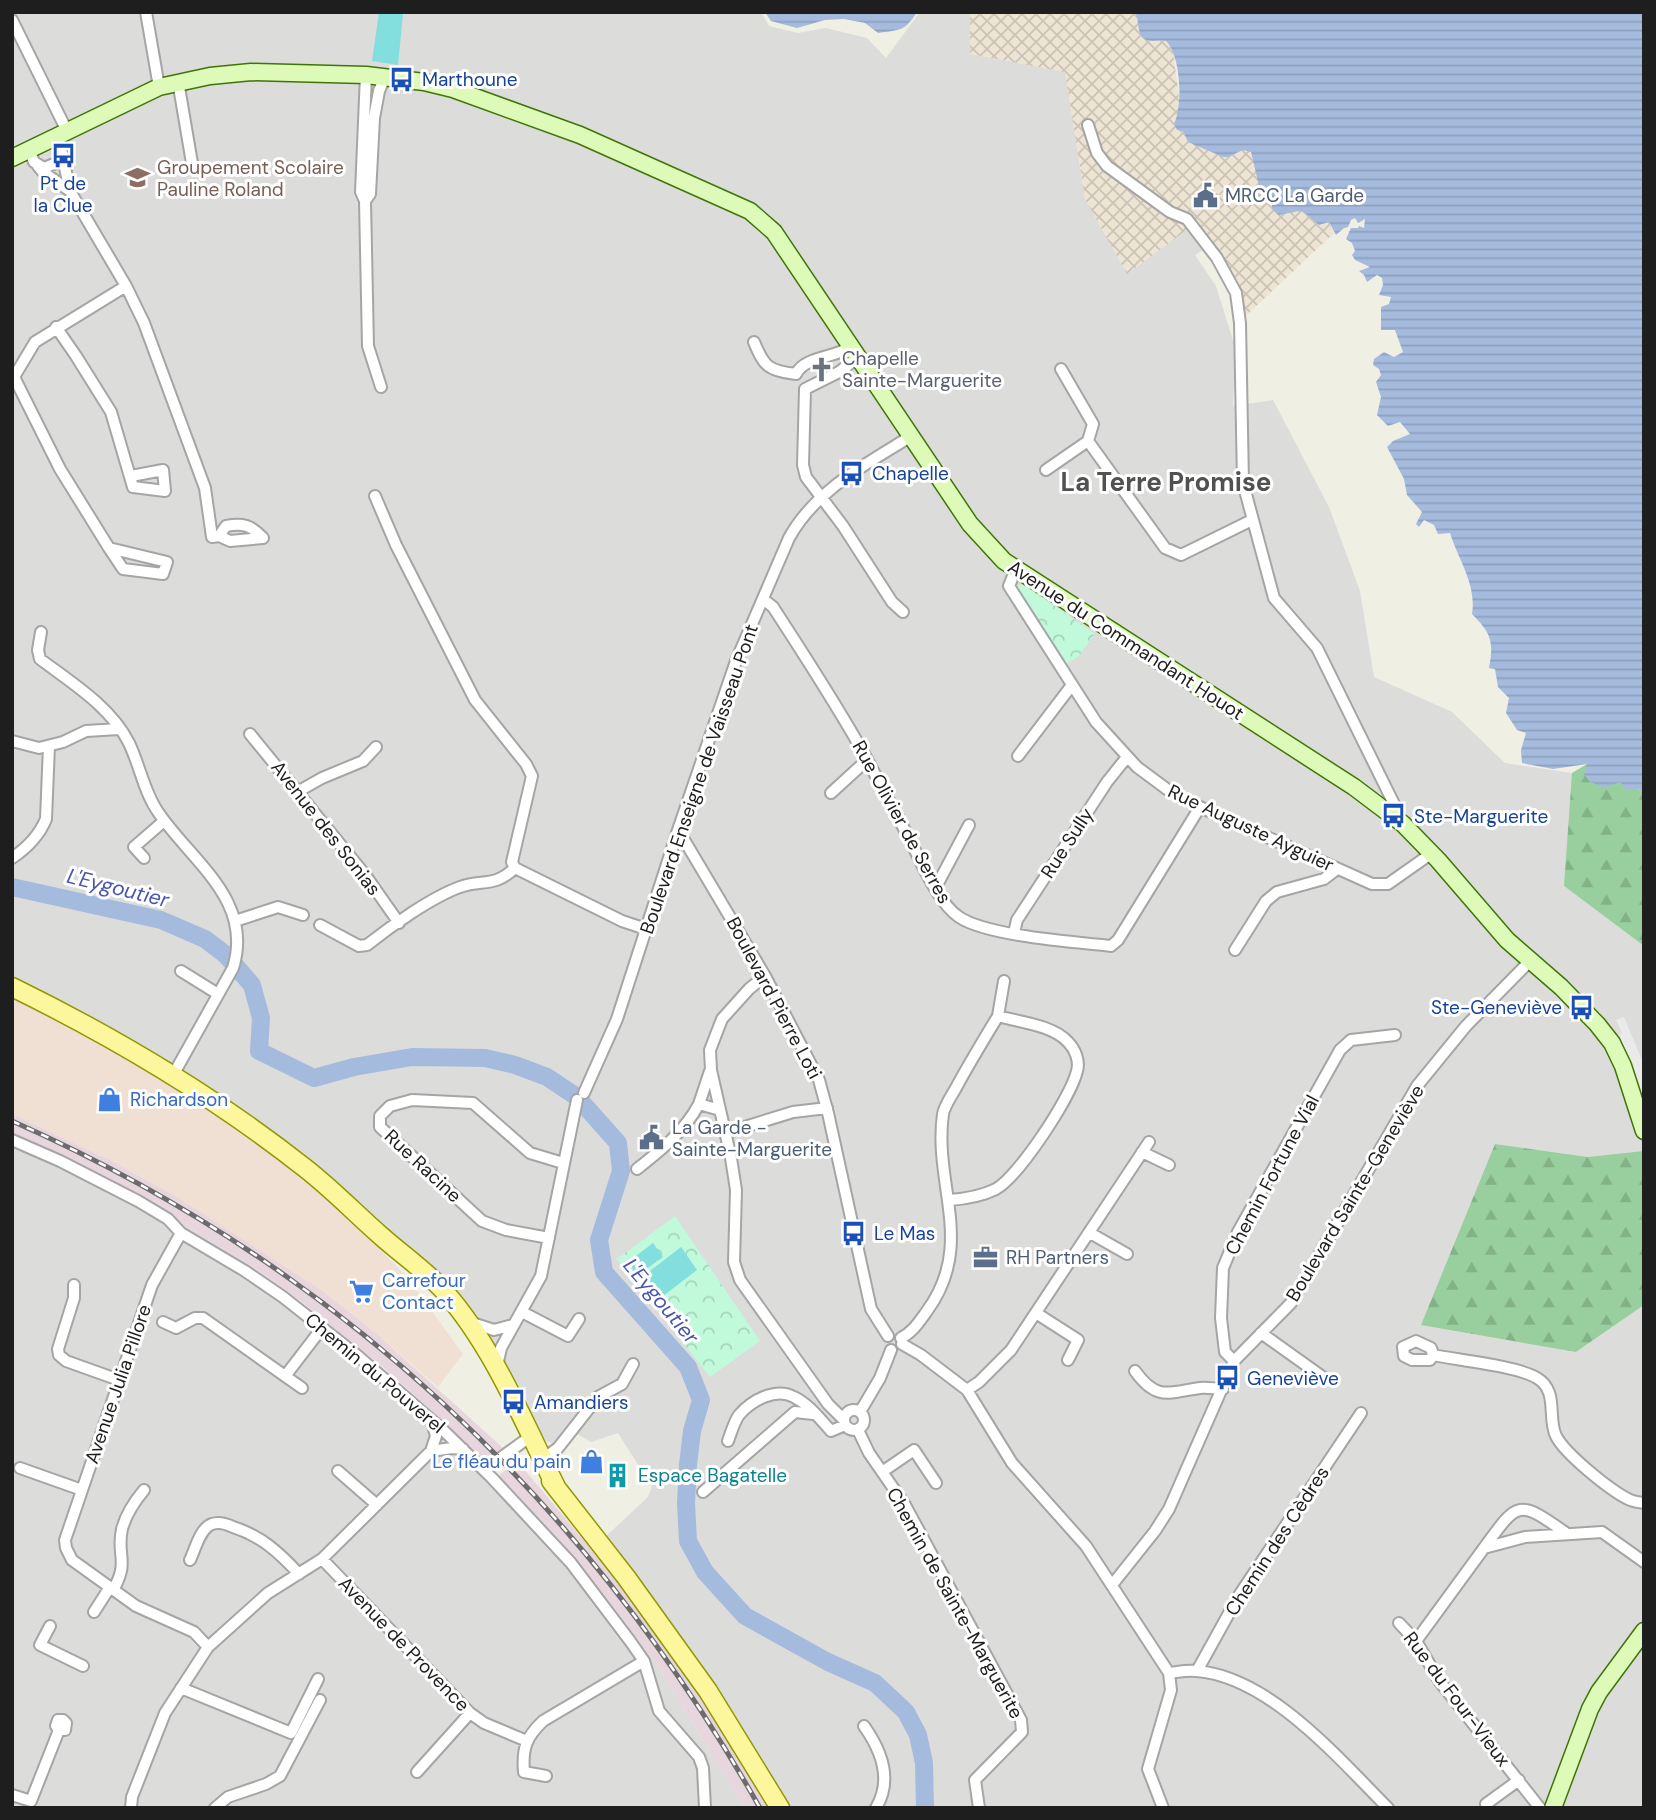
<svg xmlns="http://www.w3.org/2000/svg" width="1656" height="1820" viewBox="0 0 1656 1820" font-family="'DM Sans',sans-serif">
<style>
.residential{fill:#dcdcdb}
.commercial{fill:#f0e0d4}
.military{fill:url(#military-cross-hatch)}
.railway{fill:#e8d6de}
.forest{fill:url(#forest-firs)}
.park{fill:url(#park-crowns)}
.pitch{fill:#82dfde}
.parking{fill:#eaeaea}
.water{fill:url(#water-rules)}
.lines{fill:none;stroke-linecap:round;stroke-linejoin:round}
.river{stroke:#a5bbdd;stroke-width:18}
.street-casing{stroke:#a5a5a5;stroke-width:14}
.secondary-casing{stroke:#3e7605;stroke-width:19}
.primary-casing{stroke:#919900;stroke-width:21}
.street{stroke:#fff;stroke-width:10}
.secondary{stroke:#ddfab8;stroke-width:16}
.primary{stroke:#fcf79d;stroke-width:18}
.rail-casing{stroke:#6c6c6c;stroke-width:5}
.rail{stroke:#fff;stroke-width:2.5;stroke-dasharray:8;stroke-linecap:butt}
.labels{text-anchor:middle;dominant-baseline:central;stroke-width:6;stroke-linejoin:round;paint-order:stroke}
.transit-label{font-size:19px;fill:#164399;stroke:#fff;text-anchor:start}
.education-label{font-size:19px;fill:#785e54;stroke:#fff;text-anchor:start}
.service-label{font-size:19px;fill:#4e5e75;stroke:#fff;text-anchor:start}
.worship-label{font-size:19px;fill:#5b616d;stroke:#fff;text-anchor:start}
.street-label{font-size:19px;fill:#1e1e1e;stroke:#fff}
.shop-label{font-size:19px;fill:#366cbe;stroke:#fff;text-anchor:start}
.culture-label{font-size:19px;fill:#0d838f;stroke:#fff;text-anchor:start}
.water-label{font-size:21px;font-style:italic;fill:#4a56ae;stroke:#fff}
.district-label{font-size:26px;font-weight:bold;fill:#515151;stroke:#fff}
</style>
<defs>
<pattern id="military-cross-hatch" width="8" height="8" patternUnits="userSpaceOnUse" patternTransform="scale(1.75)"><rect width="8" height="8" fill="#ede4d4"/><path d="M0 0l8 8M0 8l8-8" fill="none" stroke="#cbc3b6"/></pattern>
<pattern id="forest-firs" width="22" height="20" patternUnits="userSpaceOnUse" patternTransform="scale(1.75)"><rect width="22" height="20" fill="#99cf9e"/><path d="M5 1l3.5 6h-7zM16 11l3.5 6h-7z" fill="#83b188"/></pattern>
<pattern id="park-crowns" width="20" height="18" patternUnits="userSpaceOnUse" patternTransform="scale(1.75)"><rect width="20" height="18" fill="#c1f9db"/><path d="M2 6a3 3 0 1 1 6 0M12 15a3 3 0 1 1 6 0" fill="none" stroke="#a5d5bc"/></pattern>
<pattern id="water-rules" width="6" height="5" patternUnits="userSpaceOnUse" patternTransform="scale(1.75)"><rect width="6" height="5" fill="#a5bbdd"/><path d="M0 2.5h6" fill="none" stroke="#8ea0bd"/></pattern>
</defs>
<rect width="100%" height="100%" fill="#efefe4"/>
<path class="residential" d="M12,12H761L769,26L798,33L826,28L867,38L886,58L920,12H970V54L1065,71L1085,199L1127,273L1188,229L1204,249L1195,255L1216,286L1236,350L1233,406L1273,400L1329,507L1360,591L1374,677L1452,712L1505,763L1572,773L1590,783L1564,886L1644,946V1153L1588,1157L1495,1144L1576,1352L1644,1305V1808H783L603,1539L648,1497L652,1487L618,1433L591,1442L567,1428L556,1445L546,1441L503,1372L441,1285L322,1173L12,993Z
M12,1133L122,1187L253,1267L342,1333L432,1411L498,1476L565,1548L612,1605L658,1666L745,1808H12Z"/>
<path class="commercial" d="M18,997L69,1020L244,1132L314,1182L407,1277L463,1354L438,1387L378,1335L177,1197L110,1160L12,1114V1006Z"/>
<path class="military" d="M970,12H1135L1149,41H1166L1173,50L1179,99V111L1174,124L1184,132L1186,139L1223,157H1228L1241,150H1249L1255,160L1260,186L1272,193V209L1281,215L1298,210L1307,212L1320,225L1329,222L1334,233L1236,325L1230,293L1210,255L1188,229L1127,274L1085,199L1065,72L970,54Z"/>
<path class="railway" d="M12,1114L110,1160L177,1197L321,1290L378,1335L503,1448L485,1463L432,1411L384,1368L302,1302L253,1267L122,1187L12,1133Z
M517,1461L619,1582L674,1655L720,1724L767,1808H745L658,1666L612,1605L565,1548L498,1476Z"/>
<path class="forest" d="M1587,764L1644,792V946L1564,886L1572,773Z
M1495,1144L1588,1157L1644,1151V1305L1576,1352L1421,1325Z"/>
<path class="park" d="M1019,585L1028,587L1095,634L1078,657L1064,665L1016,590Z
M675,1216L760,1341L710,1377L617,1259Z"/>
<path class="pitch" d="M379,12L403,14L398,65L372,61Z
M653,1243L663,1257L638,1275L628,1262Z
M681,1247L697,1270L654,1303L637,1281Z"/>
<path class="parking" d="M1624,1017L1644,1065V1099L1617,1036L1622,1033L1616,1020Z"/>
<path class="water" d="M765,12H917C905,32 898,30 878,33L865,23L844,19L825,20L797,28L771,21Z
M1135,12H1644V792L1638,789L1627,790L1620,782L1603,788L1589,781L1584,774L1587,764L1553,769L1522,763L1521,750L1526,733L1517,730L1506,713L1509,698L1498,687L1495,669L1489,668C1494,641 1491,633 1472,614C1477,585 1458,559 1450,533L1438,534L1434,525L1424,520L1419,527L1416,524L1422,512L1407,495L1404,479L1387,447L1393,441L1410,434L1400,422L1388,426L1377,415L1381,397L1376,382L1381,375L1379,369L1373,365L1374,359L1384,352L1394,357L1403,352L1395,330H1381V307L1389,304L1391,297L1379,295L1383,285L1382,278L1377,275L1367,282L1364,275L1359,271L1370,267L1355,260L1352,255L1355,251L1352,243L1346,239L1351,228H1358L1359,226L1364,228L1365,219L1358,223L1355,218L1351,220L1348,227L1344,228L1336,235L1329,222L1319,225C1298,207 1306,210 1279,215L1272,209V193L1259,186L1251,152L1243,150L1228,157H1223L1188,142L1183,131L1177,130L1174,124C1183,106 1181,56 1166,41C1160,40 1152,42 1147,40C1136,37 1140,21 1135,12Z"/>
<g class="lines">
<path class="river" d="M12,887L161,920L205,939L226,955L252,985L261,1018L259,1051L314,1078L354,1067L412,1057L485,1058L515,1065L547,1077L577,1097L618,1143L621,1171L599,1240L604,1272L688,1367L701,1400L692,1431L688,1465L686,1503L688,1541L705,1572L745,1616L828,1662L875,1683L906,1712L918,1735L924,1763L925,1808"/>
<defs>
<path id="street" d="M146,12L159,87
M12,20L67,131
M366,75L361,192L365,201L368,346L381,387
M178,81L193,169
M1088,125L1097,153L1107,166L1170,212L1187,219L1217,258L1236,293L1240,323L1243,483L1274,598L1317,648L1394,804L1390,813
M58,135L70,191L126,286L144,323L205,488L212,537L219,536L230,541L263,538C251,525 243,523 226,526L219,536
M29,149L34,162L44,168L56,163L63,155
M38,166L43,172L70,191
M365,201L370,194L374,118L379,91L385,77
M56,327L76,356L111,412L133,487L165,491L163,470L131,476
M754,342C764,366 768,371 796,374
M1061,369L1093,424L1088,441L1165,548L1181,555L1252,520
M796,374C805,356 835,358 850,347
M14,377L60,469L109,548L167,562L163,574L123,569L109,548
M14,377L35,342L126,286
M805,389L803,465L806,477L843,526L892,602L903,612
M805,389L839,372L857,358
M1046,470L1088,441
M375,496L396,545L475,700L526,764L532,776L512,862L515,868
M1016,569L1009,586L1096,722L1137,767L1168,790L1200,807L1372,884H1388L1432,853
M763,599L773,607C806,658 839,708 868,761C882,788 897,815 911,842C922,864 939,904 959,917C987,936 1075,942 1111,946L1118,940L1200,807
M41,632L38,650L40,659C72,683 111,707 129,743C140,766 144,792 158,812C192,862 254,900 233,968L172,1077
M250,734L366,876L399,923
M12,741L39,748L63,742L86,731L119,729
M1018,756L1072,685
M299,791L322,778L363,761L376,747
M831,793L867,760
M677,833L683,838L765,976L819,1080L828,1113L871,1309L888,1336
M12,858C27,848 39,836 46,819L49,746
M144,858L134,847L164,821
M515,868L622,921L646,929
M936,887L969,825
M235,921L278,907L303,915
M320,925L359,946L367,945C391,926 432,897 460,887C483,879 494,888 515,868
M1014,933L1017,920L1107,782L1127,757
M1235,950L1266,901L1277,892L1324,879L1337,869
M181,971L218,994
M765,976L749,989L722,1019L710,1050L711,1070L731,1158L736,1190L734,1262L740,1280L828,1404L844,1420
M998,1016L1004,981
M584,1093L617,1019L677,833L736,661L789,538C816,489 866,465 911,436
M699,1104L710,1071
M725,1133L793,1112L827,1108
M12,1140L60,1161L138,1201L168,1219L181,1233L245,1271L283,1297L359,1357L443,1430L492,1478L571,1563L630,1641L644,1661L659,1711L699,1757L703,1768L705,1808
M1142,1152L1169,1165
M637,1169C661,1150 684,1132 699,1104L720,1110
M181,1233L152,1285L65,1540L66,1548L72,1560L136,1606L194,1632L208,1647
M1090,1233L1127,1254
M549,1238L506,1230L482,1221L380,1127V1116L390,1106L412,1100L473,1103L530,1153L563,1163
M74,1285V1298L58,1349L59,1355L66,1361L119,1380
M522,1312L568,1336L579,1319
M1036,1313L1078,1340L1068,1360
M163,1322L176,1328L195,1318H203L302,1388
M469,1322L494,1330L513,1325
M1261,1333L1324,1378
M901,1338C913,1332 919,1322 927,1311C976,1244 933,1185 943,1114C945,1104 953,1094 957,1086C970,1062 984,1039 998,1016C1019,1022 1053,1025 1068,1042C1075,1049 1080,1061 1077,1071C1071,1097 1019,1176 996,1189C982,1196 964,1199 949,1200
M1416,1341L1431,1348L1433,1355L1430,1360H1412L1404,1356L1403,1347Z
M902,1344L921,1355L967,1390L1012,1463L1086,1546L1169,1673L1171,1690L1148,1769L1163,1808
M1433,1355C1458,1360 1517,1366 1537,1378C1559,1391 1547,1418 1556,1436C1565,1454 1610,1490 1628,1499C1633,1502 1639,1502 1644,1503
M1234,1361L1225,1352L1221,1318L1223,1268L1238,1232L1340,1050L1351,1040L1395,1035
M497,1366L501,1348L541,1276L577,1100
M1135,1371C1157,1402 1170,1392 1200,1388C1207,1387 1215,1389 1223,1389
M286,1375L322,1328
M967,1390L979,1382L1011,1350L1149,1142
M844 1420a10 10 0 1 1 20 0a10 10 0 1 1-20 0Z
M860,1412L880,1378L891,1350
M858,1430L869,1453L905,1505L1021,1720L1022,1732L975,1780L979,1808
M728,1441C731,1433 734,1422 739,1415C752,1400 776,1387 794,1397C810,1405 820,1419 831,1431L845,1425
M431,1451L452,1448L463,1449
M540,1461L558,1448L598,1397L622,1384L633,1364
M20,1468L82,1490
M484,1470L531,1436
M338,1471L377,1505
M882,1472L914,1450L936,1483
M703,1492L795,1412L813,1414
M1484,1548C1518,1501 1518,1499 1566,1533
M322,1559L470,1713L484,1723L527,1741
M190,1560C195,1550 200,1528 212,1524C220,1521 227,1524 233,1527C261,1536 279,1552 299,1574
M1112,1585L1155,1531L1169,1509L1234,1361L1291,1303L1417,1086L1466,1026L1530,961
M113,1590C130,1561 116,1555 122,1529C126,1514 134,1502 144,1490
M94,1612L110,1587
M1399,1623L1416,1641L1440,1682L1540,1808
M50,1626L40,1645L83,1666
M1416,1641L1484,1548L1525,1537L1602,1532L1644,1562
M1197,1671L1238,1597L1361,1413
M1169,1673C1178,1672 1188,1670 1196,1671C1269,1676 1339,1759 1388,1808
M181,1688L291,1733L318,1679
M864,1726C881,1750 893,1780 876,1808
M417,1772L470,1713
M546,1776L524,1772C522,1749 526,1737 543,1721L644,1661
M12,1795L31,1801L59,1730H65L66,1723L63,1720H58L56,1726L59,1730
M131,1808L132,1797L165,1713L208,1647L268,1593L322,1559L431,1451L436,1436L432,1422
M215,1808L228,1797L266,1784L280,1776L320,1700
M1488,1808L1486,1804L1519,1780"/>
<path id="secondary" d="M12,158L159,87L210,76L251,72L366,75L424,82L453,89L580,135L750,211L774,232L970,524L1004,561L1354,787L1403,824L1438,860L1507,940L1561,987L1597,1024L1612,1043L1623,1066L1644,1131
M1553,1808L1590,1709L1599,1692L1644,1631"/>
<path id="primary" d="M12,987C114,1037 215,1097 305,1168C332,1189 355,1213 380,1235C401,1254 425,1270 444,1291C493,1346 524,1423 557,1489
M551,1481L626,1577L708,1691L780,1808"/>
</defs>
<use href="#street" class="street-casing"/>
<use href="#secondary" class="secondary-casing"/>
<use href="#primary" class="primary-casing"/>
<use href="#street" class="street"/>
<use href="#secondary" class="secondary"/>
<use href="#primary" class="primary"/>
<defs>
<path id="rail" d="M12,1121C337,1265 586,1500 760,1808"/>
</defs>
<use href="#rail" class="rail-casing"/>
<use href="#rail" class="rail"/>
</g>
<defs>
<symbol id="bus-bare" viewBox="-9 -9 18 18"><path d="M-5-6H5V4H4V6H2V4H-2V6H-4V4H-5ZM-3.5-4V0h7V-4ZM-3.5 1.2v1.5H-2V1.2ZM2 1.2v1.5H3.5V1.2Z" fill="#1a4fb4" stroke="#fff" stroke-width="2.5" paint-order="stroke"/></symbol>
<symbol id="school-bare" viewBox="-9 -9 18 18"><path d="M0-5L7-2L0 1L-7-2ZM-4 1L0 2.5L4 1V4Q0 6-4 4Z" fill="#8d6e63" stroke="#fff" stroke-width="2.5" paint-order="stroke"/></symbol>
<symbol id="civic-bare" viewBox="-9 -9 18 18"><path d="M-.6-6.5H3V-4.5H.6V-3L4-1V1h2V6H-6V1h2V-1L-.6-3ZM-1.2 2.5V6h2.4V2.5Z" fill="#5c6f8a" stroke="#fff" stroke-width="2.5" paint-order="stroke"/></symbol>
<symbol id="church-bare" viewBox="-9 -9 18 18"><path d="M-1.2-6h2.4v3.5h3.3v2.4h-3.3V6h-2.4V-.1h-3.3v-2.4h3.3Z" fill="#6b7280" stroke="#fff" stroke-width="2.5" paint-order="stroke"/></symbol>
<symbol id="shop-bare" viewBox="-9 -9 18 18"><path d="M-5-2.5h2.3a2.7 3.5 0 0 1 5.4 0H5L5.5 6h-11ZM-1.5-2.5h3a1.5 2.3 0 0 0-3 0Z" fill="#3f7fe0" stroke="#fff" stroke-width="2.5" paint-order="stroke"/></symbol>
<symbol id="office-bare" viewBox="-9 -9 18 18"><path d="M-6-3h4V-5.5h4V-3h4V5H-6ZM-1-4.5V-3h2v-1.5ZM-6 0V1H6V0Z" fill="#5c6f8a" stroke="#fff" stroke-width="2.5" paint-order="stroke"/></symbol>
<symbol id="supermarket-bare" viewBox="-9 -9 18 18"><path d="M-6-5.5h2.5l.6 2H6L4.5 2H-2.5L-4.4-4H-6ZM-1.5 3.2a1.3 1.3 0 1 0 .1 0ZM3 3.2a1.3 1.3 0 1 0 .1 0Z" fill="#3f7fe0" stroke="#fff" stroke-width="2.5" paint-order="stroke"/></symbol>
<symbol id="building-bare" viewBox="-9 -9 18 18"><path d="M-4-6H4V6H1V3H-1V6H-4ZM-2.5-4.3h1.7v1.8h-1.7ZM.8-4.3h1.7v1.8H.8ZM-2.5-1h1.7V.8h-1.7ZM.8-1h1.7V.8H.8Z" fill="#0f9aa8" stroke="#fff" stroke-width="2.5" paint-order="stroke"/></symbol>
</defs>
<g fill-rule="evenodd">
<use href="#bus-bare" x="384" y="62" width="35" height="35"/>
<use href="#bus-bare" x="46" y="138" width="35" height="35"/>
<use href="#school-bare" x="120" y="160" width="35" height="35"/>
<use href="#civic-bare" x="1188" y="178" width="35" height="35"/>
<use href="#church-bare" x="804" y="352" width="35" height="35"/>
<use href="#bus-bare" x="834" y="456" width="35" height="35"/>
<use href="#bus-bare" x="1376" y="798" width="35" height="35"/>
<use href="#bus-bare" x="1564" y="990" width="35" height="35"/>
<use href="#shop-bare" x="92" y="1082" width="35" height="35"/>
<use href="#civic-bare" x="634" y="1120" width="35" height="35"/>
<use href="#bus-bare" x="836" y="1216" width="35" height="35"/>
<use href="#office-bare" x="968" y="1240" width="35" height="35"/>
<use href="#supermarket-bare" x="344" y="1274" width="35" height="35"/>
<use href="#bus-bare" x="1210" y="1360" width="35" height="35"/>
<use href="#bus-bare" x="496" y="1384" width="35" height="35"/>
<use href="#shop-bare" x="574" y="1444" width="35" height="35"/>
<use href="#building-bare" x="600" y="1458" width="35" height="35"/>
</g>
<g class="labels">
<g class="transit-label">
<text x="422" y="79">Marthoune</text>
<text x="63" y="183" text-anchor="middle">Pt de<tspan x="63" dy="22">la Clue</tspan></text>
<text x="872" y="473">Chapelle</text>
<text x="1414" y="816">Ste-Marguerite</text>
<text x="1562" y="1007" text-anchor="end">Ste-Geneviève</text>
<text x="874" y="1233">Le Mas</text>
<text x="1247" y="1378">Geneviève</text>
<text x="534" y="1402">Amandiers</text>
</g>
<g class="education-label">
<text x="157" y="167">Groupement Scolaire<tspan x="157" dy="22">Pauline Roland</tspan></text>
</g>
<g class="service-label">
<text x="1225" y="195">MRCC La Garde</text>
<text x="672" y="1127">La Garde -<tspan x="672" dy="22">Sainte-Marguerite</tspan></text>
<text x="1006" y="1257">RH Partners</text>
</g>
<g class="worship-label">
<text x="842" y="358">Chapelle<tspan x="842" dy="22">Sainte-Marguerite</tspan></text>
</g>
<g class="street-label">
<text transform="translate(1126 640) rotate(33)">Avenue du Commandant Houot</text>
<text transform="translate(699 779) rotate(-71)">Boulevard Enseigne de Vaisseau Pont</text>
<text transform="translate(902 822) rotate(61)">Rue Olivier de Serres</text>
<text transform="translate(326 828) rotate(52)">Avenue des Sonias</text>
<text transform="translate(1251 828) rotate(25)">Rue Auguste Ayguier</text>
<text transform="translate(1067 843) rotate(-57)">Rue Sully</text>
<text transform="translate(774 998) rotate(62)">Boulevard Pierre Loti</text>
<text transform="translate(423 1166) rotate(43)">Rue Racine</text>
<text transform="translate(1272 1175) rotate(-62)">Chemin Fortune Vial</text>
<text transform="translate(1355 1193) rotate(-59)">Boulevard Sainte-Geneviève</text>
<text transform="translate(375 1373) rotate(40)">Chemin du Pouverel</text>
<text transform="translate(118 1384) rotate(-71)">Avenue Julia Pillore</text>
<text transform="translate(1277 1541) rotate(-57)">Chemin des Cèdres</text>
<text transform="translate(955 1603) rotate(61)">Chemin de Sainte-Marguerite</text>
<text transform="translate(404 1644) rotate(46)">Avenue de Provence</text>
<text transform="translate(1457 1699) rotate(53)">Rue du Four-Vieux</text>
</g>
<g class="shop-label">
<text x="130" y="1099">Richardson</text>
<text x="382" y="1280">Carrefour<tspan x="382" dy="22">Contact</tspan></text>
<text x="571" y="1461" text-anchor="end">Le fléau du pain</text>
</g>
<g class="culture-label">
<text x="638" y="1475">Espace Bagatelle</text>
</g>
<g class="water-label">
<text transform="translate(118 888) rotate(14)">L'Eygoutier</text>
<text transform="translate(661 1301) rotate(50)">L'Eygoutier</text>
</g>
<g class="district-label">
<text x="1166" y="482">La Terre Promise</text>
</g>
</g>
<rect width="1656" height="1820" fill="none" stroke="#1e1e1e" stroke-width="28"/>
</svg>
